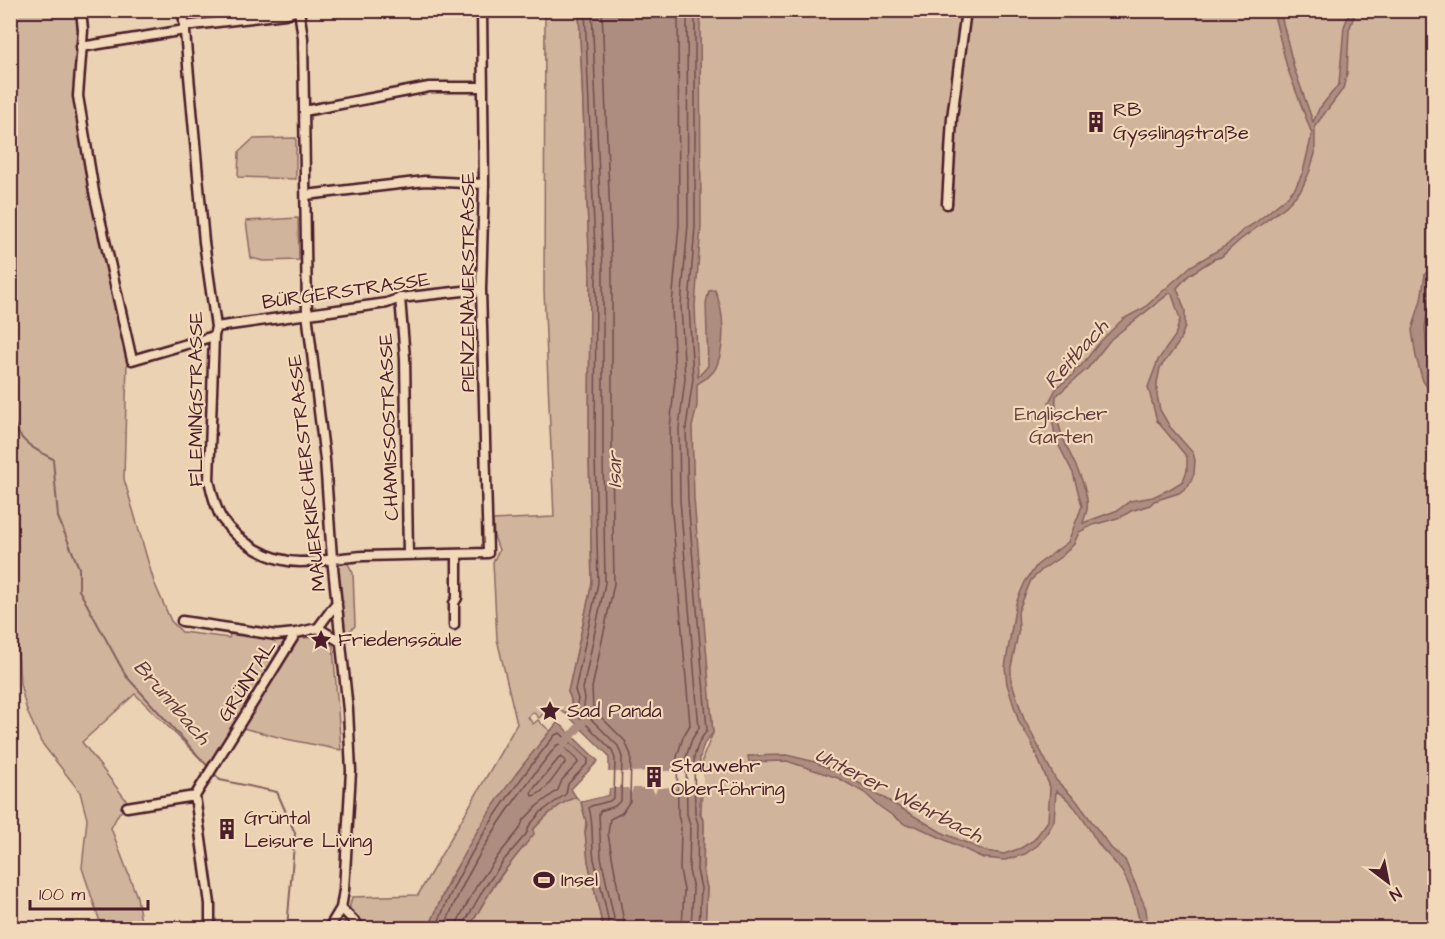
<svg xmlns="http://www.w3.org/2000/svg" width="1445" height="939" viewBox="0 0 1445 939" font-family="'Architects Daughter',sans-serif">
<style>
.green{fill:#d0b49c;stroke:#8d6a64;stroke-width:1.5}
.water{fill:#ad8d7f;stroke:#85615d;stroke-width:1.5;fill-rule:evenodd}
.pier{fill:#ead2b3}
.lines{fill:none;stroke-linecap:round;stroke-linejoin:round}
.shore{stroke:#724b4d;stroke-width:1.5}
.stream{stroke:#85615d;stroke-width:2}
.canal{stroke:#ad8d7f;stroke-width:8}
.minor-casing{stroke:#4a1f2b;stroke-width:13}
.minor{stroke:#f1d9b9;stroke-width:8}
.labels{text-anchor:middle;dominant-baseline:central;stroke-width:4.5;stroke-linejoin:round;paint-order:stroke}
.poi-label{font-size:20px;fill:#4a1f2b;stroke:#f1d9b9;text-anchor:start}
.street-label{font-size:20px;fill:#4a1f2b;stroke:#f1d9b9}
.park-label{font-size:20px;fill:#653d42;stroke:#f1d9b9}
.water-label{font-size:21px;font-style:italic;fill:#633a40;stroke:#f1d9b9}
</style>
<rect width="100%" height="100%" fill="#ead2b3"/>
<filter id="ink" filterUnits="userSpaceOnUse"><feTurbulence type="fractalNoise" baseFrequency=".0167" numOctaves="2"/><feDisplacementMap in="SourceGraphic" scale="12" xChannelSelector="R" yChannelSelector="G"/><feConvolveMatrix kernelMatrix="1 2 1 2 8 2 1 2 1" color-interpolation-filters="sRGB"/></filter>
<g filter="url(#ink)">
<path class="green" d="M11,11H77L79,30L74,97L86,172L127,360L124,479L154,582L171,621L182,632L229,638L231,632L279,639L323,637L333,646L341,750L286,739L235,726L209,767L135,694L82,742L130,805L119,813L111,828L137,897L142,928H102L82,868L87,819L80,792L41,742L27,711L20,684L11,528Z
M545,11H579L590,273L589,454L592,583L568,692C573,701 572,707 566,714L548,703V709L539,718L533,712L528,717L533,724L538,720L550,731L517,774L449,879L429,928H341L347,918L352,897L418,895L517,724L497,639L493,562L499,550L494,536L493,520L554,517L544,290Z
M693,11H1434V928H705L707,888L703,870L704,823L701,814L703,757L713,733L686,425Z
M296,138V179L238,177L239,152L253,139Z
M298,218L299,260L263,261L251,258L246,221Z
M347,562L353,573L355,626L345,636L337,573L340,563Z
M576,797L581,802L586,820L585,832L588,861L603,928H469C487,894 508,864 533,834V830C545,816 559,803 576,797Z"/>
<path class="water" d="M579,11H700L701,226L695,306L698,377L708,366L706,303L709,291L715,290C724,311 726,342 717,365C714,374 705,379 697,384V406L692,427L694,499L713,733L704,744L700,757V814L704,823L703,870L707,888L705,928H603L588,861L585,832L587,825L581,802L609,795V759L608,755L566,714C572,707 573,701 568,692L592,583L589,454L590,273Z
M1273,11H1280L1294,68L1313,122L1319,109L1339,84L1344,27L1350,11H1356L1349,30L1347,73L1343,89L1315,126V154L1309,173L1301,190L1286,206L1240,240L1221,257L1214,259L1189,275L1177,288L1185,311V327L1178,344L1160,368L1157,383V395L1160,410L1170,427L1193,453L1195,460L1194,474L1188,486L1179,493L1154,501L1150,505L1131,511L1121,517L1093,525L1079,532L1074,544L1062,556L1043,569L1031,580L1018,612L1019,629L1011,667V680L1024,719L1056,780L1076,800L1111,848L1125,860L1146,909L1148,928H1141C1137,910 1133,892 1124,875C1118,864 1107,855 1100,846C1087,827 1076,802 1056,791L1054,821L1047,833L1038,845L1025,854L1005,860L983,858L916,826L906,825L879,806L865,793L838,778L787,761L749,762L748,756L787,755L815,762L847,776L941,832L985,851L1004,854L1021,848L1034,840L1048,821L1050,787L1031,742L1019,722L1007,684L1005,667L1016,603L1025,582L1037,565L1068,542L1082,506L1073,473L1056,440L1049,402L1057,387L1073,375L1075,369L1081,366L1100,342L1123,319L1144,308L1191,266L1227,245L1243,230L1255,223L1286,198L1295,188L1303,172L1312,134L1287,67ZM1170,293L1172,294L1180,319L1175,336L1158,360L1148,387L1157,421L1187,457V470L1183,481L1170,489L1153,497L1130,501L1118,510L1083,523C1084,519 1086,514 1087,510C1090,487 1071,459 1063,438C1058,425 1055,410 1056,396L1088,368L1111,339Z
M1434,263V282L1425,327L1427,351L1434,376V397L1423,381L1416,357L1412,330L1421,300L1425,274Z
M558,722L598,761L571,789L576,797C559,803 545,816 533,830L534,834L497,880L469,928H429C458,852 505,783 558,722Z"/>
<path class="pier" d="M565,714L607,755L608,772H628L630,770L632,772L652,771L654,769L656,771H676L678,769L680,771H703V787H681L679,794L676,787L657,788L655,794L652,788H633L631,794L628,788H609L608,795L578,802L580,799L606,793V760L605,756L564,716Z"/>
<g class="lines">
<path class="shore" d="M585,10L596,273L595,454L598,583L575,690L578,699L575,713L612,750L615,759L614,797L610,801L591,806L589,808C594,825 591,842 594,859C599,882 607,905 609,928
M592,10L603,272V454L605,583L583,689L585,699L583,711L618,746L622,757L621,800L615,806L600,811L599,814L601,857L616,928
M602,10L612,272V454L614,584L592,688L593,709L625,741L631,755L630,801L622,813L610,819L608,834L625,928
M678,10L679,225L672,305L675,379L670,428L671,501L690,725L683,737L677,757L678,815L681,827L680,870L684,890L682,928
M687,10L688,225L681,305L685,379L679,428L680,500L699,728L692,739L686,757L687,814L690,825L689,870L693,889L691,928
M695,10V226L689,305L693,379L686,427L688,500L707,730L699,742L694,757L695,814L698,824L697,870L701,888L699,928
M560,757L565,760V763C555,774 546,794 532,796L531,793L535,787Z
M436,928C463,856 507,795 555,735L560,733L588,759V763L568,784L566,794L541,812L529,826L527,833L504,860L483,890L464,924V928
M444,928C470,860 512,801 557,745L561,744L577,760L578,763L562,780L558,790L537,806L523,821L519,830L498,856L476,887L458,921L456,928"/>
<path class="stream" d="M10,39L16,150L10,189
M10,363V379
M10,399C14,437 21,442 53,459L58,517L79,568V590L126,676L220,780L277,792L295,833L287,928"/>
<path class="canal" d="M564,744L585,720"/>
<defs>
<path id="minor" d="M81,10L83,30L78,96L94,192L132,360L214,336
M183,10L204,242L216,327L214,336L209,480C212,493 215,508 222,519C239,543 271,562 300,562C321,562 343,557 364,556C405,555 446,554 488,553L481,289L484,184L482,10
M299,10L303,38L307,313L325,460L332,558L348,710L351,771L344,890L341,908L329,928
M184,26L285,14L299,10
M81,47L185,30
M304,111L429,87H483
M306,195L425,181L484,184
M947,204L952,118L966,10
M400,298L405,358L408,555
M216,327L387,303L400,298L481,289
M182,621L276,635L296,633L318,628L337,602
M454,625V603L457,598V554
M318,628L341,642
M127,807L195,796
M341,908L361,928
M210,928V904L195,796L296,633"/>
</defs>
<use href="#minor" class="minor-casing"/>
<use href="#minor" class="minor"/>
</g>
</g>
<defs>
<symbol id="building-bare" viewBox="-9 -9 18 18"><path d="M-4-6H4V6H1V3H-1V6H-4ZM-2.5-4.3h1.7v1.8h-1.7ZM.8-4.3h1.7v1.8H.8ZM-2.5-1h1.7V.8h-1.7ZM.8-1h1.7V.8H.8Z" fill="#4a1f2b" stroke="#f1d9b9" stroke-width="2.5" paint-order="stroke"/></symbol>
<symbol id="sight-bare" viewBox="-9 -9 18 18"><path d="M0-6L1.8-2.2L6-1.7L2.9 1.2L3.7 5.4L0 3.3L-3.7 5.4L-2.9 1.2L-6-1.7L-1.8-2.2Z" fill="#4a1f2b" stroke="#f1d9b9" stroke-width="2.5" paint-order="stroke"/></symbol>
<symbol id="stadium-bare" viewBox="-9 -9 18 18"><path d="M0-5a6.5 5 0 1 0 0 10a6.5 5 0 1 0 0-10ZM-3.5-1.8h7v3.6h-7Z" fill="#4a1f2b" stroke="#f1d9b9" stroke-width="2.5" paint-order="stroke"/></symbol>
</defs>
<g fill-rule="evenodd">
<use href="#building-bare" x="1081" y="107" width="30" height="30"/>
<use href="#sight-bare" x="306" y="625" width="30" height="30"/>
<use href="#sight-bare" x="535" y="696" width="30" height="30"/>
<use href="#building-bare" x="639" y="762" width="30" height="30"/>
<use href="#building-bare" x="212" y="814" width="30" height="30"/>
<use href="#stadium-bare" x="529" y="865" width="30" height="30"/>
</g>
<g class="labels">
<g class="poi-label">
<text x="1113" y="110">RB<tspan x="1113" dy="23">Gysslingstraße</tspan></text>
<text x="338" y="640">Friedenssäule</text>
<text x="567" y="711">Sad Panda</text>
<text x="671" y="766">Stauwehr<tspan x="671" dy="23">Oberföhring</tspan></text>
<text x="244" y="818">Grüntal<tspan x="244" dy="23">Leisure Living</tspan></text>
<text x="561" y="880">Insel</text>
</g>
<g class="street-label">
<text transform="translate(468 282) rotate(-90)">PIENZENAUERSTRASSE</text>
<text transform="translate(346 291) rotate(-8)">BÜRGERSTRASSE</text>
<text transform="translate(196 399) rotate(-90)">FLEMINGSTRASSE</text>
<text transform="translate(389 427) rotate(-92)">CHAMISSOSTRASSE</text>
<text transform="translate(307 473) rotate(-96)">MAUERKIRCHERSTRASSE</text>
<text transform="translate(247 681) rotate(-58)">GRÜNTAL</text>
</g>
<g class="park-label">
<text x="1061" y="414">Englischer<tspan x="1061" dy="23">Garten</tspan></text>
</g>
<g class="water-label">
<text transform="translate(1076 354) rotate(-48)">Reitbach</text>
<text transform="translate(614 470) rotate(-90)">Isar</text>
<text transform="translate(172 702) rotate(49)">Brunnbach</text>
<text transform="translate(899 795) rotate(27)">Unterer Wehrbach</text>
</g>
</g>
<rect width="1445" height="939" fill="none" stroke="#f1d9b9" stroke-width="36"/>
<rect x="18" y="18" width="1409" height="903" fill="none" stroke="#4a1f2b" stroke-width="2" filter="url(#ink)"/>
<g transform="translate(1388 882) rotate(148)" stroke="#f1d9b9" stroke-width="4.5" paint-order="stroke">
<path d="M0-4.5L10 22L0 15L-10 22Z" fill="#4a1f2b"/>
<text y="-9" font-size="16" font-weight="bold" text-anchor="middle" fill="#4a1f2b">N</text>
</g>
<path d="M30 900v9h118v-9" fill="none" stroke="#4a1f2b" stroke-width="3"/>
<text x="39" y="900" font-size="18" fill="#4a1f2b" stroke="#f1d9b9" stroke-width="4.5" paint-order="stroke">100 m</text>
</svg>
